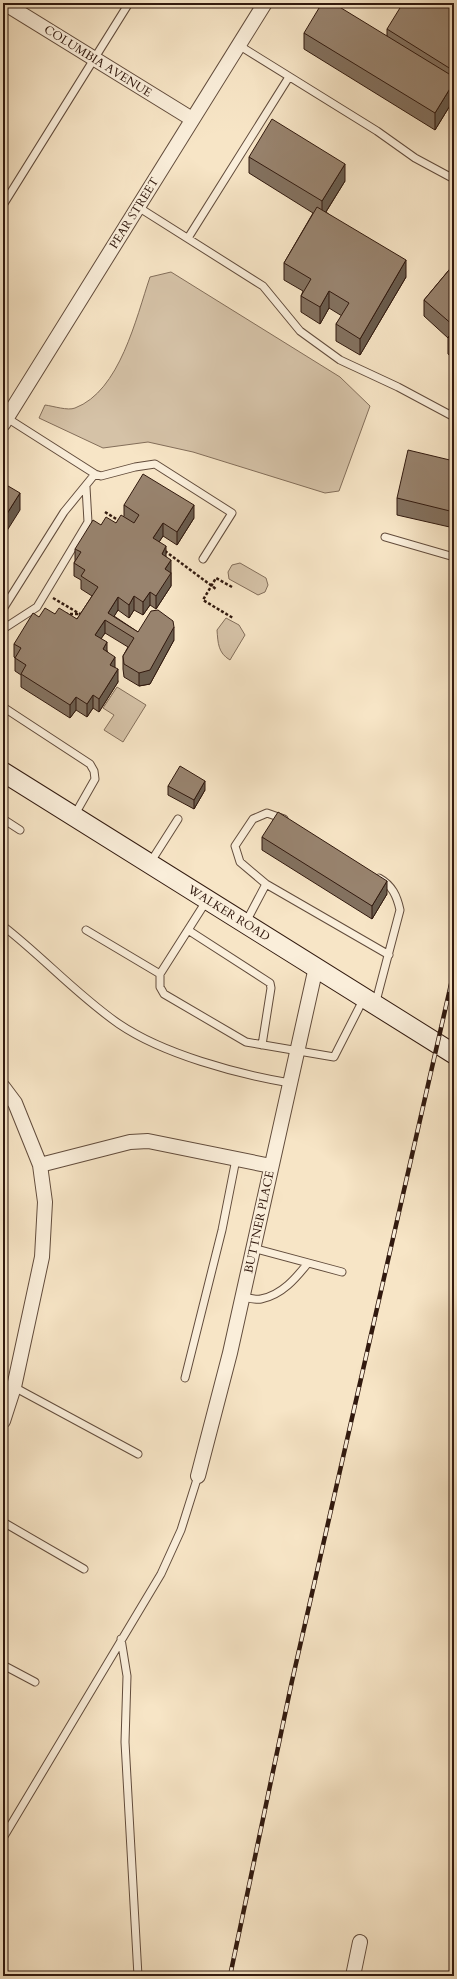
<svg xmlns="http://www.w3.org/2000/svg" width="457" height="1979" viewBox="0 0 457 1979" font-family="Cardo,serif">
<style>
.green{fill:#d5c2a7;stroke:#836e5a}
.lines{fill:none;stroke-linecap:round;stroke-linejoin:round}
.lane-casing{stroke:#624c3c;stroke-width:9}
.street-casing{stroke:#624c3c;stroke-width:16}
.secondary-casing{stroke:#31190e;stroke-width:21}
.path{stroke:#31190e;stroke-width:2.5;stroke-dasharray:3 2;stroke-linecap:butt}
.lane{stroke:#faeeda;stroke-width:7}
.street{stroke:#faeeda;stroke-width:14}
.secondary{stroke:#faeeda;stroke-width:19}
.rail-casing{stroke:#31190e;stroke-width:4.5}
.rail{stroke:#faeeda;stroke-width:3;stroke-dasharray:9;stroke-linecap:butt}
.wall{fill:#83715f;stroke:#31190e}
.shaded-wall{fill:#6a5c4d;stroke:#31190e}
.building{fill:#98836e;stroke:#31190e}
.labels{text-anchor:middle;dominant-baseline:central;stroke-width:4;stroke-linejoin:round;paint-order:stroke}
.street-label{font-size:12px;fill:#31190e;stroke:#faeeda}
</style>
<rect width="100%" height="100%" fill="#f7e5c6"/>
<filter id="stains"><feTurbulence type="fractalNoise" baseFrequency=".005" numOctaves="4"/><feColorMatrix values="0 0 0 0 .2 0 0 0 0 .09 0 0 0 0 .02 0 0 0 .5 -.17"/></filter>
<radialGradient id="worn" r=".72"><stop offset=".6" stop-color="#630" stop-opacity="0"/><stop offset="1" stop-color="#630" stop-opacity=".3"/></radialGradient>
<path class="green" d="M171,272L340,377L370,406L339,491L325,493L193,452L148,442L103,448L39,418L45,405C53,406 68,411 75,408C120,391 136,318 150,277Z
M240,563L266,578L268,585L265,592L258,595L229,579L228,572L232,565Z
M226,618L239,625L245,635L230,660C218,653 218,643 217,630Z
M117,687L146,705L123,742L104,730L114,715L103,708Z"/>
<g class="lines">
<defs>
<path id="lane" d="M240,46L377,131L415,158L454,179
M3,205L129,3
M138,207L263,286L300,331L340,360L398,387L454,417
M188,238L289,77
M7,418L95,474L101,476L135,467L155,464L232,513L203,559
M385,537L454,557
M3,609L64,512L95,474
M3,629L37,607L88,522L86,487
M3,707L90,764L94,771L95,779L74,816
M3,819L20,830
M150,863L178,819
M266,884L389,955
M246,922L266,884L240,862L235,846L253,819L267,813L284,819
M3,926C43,957 77,995 119,1024C163,1054 237,1074 290,1083
M86,930L160,974V987L164,994L246,1042L334,1057L364,998
M188,930L270,983L271,988L262,1045
M160,974L207,900
M375,1005L400,910C397,896 392,885 379,878
M253,1248L342,1272
M243,1297C248,1298 256,1300 261,1299C282,1295 296,1278 308,1263
M185,1378L222,1230L236,1159
M14,1387L138,1454
M3,1522L84,1569
M121,1639L127,1676L125,1742L138,1976
M3,1665L35,1682
M3,1838L161,1574L181,1530L198,1476"/>
<path id="street" d="M4,3L192,119
M3,424L265,3
M3,1087L15,1103L40,1165L45,1202L42,1257L14,1387L3,1421
M40,1165L130,1142L148,1141L271,1166
M198,1476L230,1353L316,967
M353,1976L360,1942"/>
<path id="secondary" d="M3,772L454,1054"/>
</defs>
<use href="#lane" class="lane-casing"/>
<use href="#street" class="street-casing"/>
<use href="#secondary" class="secondary-casing"/>
<path class="path" d="M105,512L121,522
M165,551L216,589
M232,587L216,578L203,600L233,618
M53,598L80,614
M65,614H81"/>
<use href="#lane" class="lane"/>
<use href="#street" class="street"/>
<use href="#secondary" class="secondary"/>
<defs>
<path id="rail" d="M230,1976L292,1681L454,971"/>
</defs>
<use href="#rail" class="rail-casing"/>
<use href="#rail" class="rail"/>
</g>
<path class="wall" d="M454,3V99L435,130L304,49V33L387,36V29Z
M249,157L345,181L326,212L406,277L360,355L336,341V324L342,316L329,308L320,324L301,312V296L303,291L284,280V263L313,213L249,173Z
M454,264V359L448,354V338L424,316V300Z
M454,461V528L397,515V498Z
M124,505L194,518L177,545L163,536L159,542L166,557L171,573V586L156,609L150,605L143,615L134,610L129,618L118,610L114,616L138,632L174,640L150,684L139,686L124,677L123,669V656L128,647L105,633L101,638L115,668L118,682L99,712L93,708L87,717L76,710L70,718L21,687V675L15,671V658L14,657V644L39,617L55,614L77,619L92,596L81,589V580L74,576V563L75,561V549L101,525L116,523L124,516Z
M168,786L205,790L194,809L168,795Z
M262,837L387,894L372,919L262,850Z"/>
<path class="shaded-wall" d="M454,82V99L435,130V113Z
M345,164V181L322,218V201Z
M406,260V277L360,355V339Z
M329,291V308L320,324V307Z
M20,493V510L3,537V520Z
M194,505V518L177,545V532Z
M163,523V536L153,551V538Z
M166,546V559L162,554Z
M171,560V586L156,609V596L165,569Z
M150,592V605L143,615V602Z
M134,596V610L129,618V605Z
M118,597V610L110,623L108,613Z
M105,620V633L95,648V635Z
M174,627V640L150,684L139,686V673Z
M107,642V655L103,649Z
M115,657V670L110,665Z
M118,669V682L99,712V699Z
M93,695V708L87,717V704Z
M76,697V710L70,718V705Z
M205,781V790L194,809V800Z
M387,881V894L372,919V906Z"/>
<path class="building" d="M322,3H333L454,77V82L435,113L304,33Z
M403,3H454V71L387,29Z
M272,119L345,164L322,201L249,157Z
M317,207L406,260L360,339L336,324L349,303L329,291L320,307L301,296L311,279L284,263Z
M454,264V326L424,300Z
M454,331V343L448,337Z
M408,450L454,461V512L397,498Z
M143,474L194,505L177,532L163,523L153,538L166,546L162,554L171,560L165,569L171,573L156,596L150,592L143,602L134,596L129,605L118,597L108,613L138,632L151,611L158,610L173,621L174,627L150,670L139,673L124,664L123,656L134,638L105,620L95,635L107,642L103,649L115,657L110,665L118,669L99,699L93,695L87,704L76,697L70,705L21,674L26,665L15,658L21,648L14,644L33,613L39,617L45,608L55,614L59,608L77,619L98,587L81,576L85,570L74,563L81,552L75,549L93,520L101,525L106,517L116,523L121,515L134,523L139,515L124,505Z
M3,483L20,493L3,520Z
M180,766L205,781L194,800L168,786Z
M278,812L387,881L372,906L262,837Z"/>
<g class="labels">
<g class="street-label">
<text transform="translate(98 61) rotate(32)">COLUMBIA AVENUE</text>
<text transform="translate(134 213) rotate(-58)">PEAR STREET</text>
<text transform="translate(229 913) rotate(32)">WALKER ROAD</text>
<text transform="translate(259 1222) rotate(-78)">BUTTNER PLACE</text>
</g>
</g>
<rect width="457" height="1979" fill="none" stroke="#f7e5c6" stroke-width="16"/>
<rect x="4" y="4" width="449" height="1971" fill="none" stroke="#31190e" stroke-width="2"/>
<rect x="8" y="8" width="441" height="1963" fill="none" stroke="#31190e"/>
<rect width="100%" height="100%" filter="url(#stains)"/>
<rect width="100%" height="100%" fill="url(#worn)"/>
</svg>
